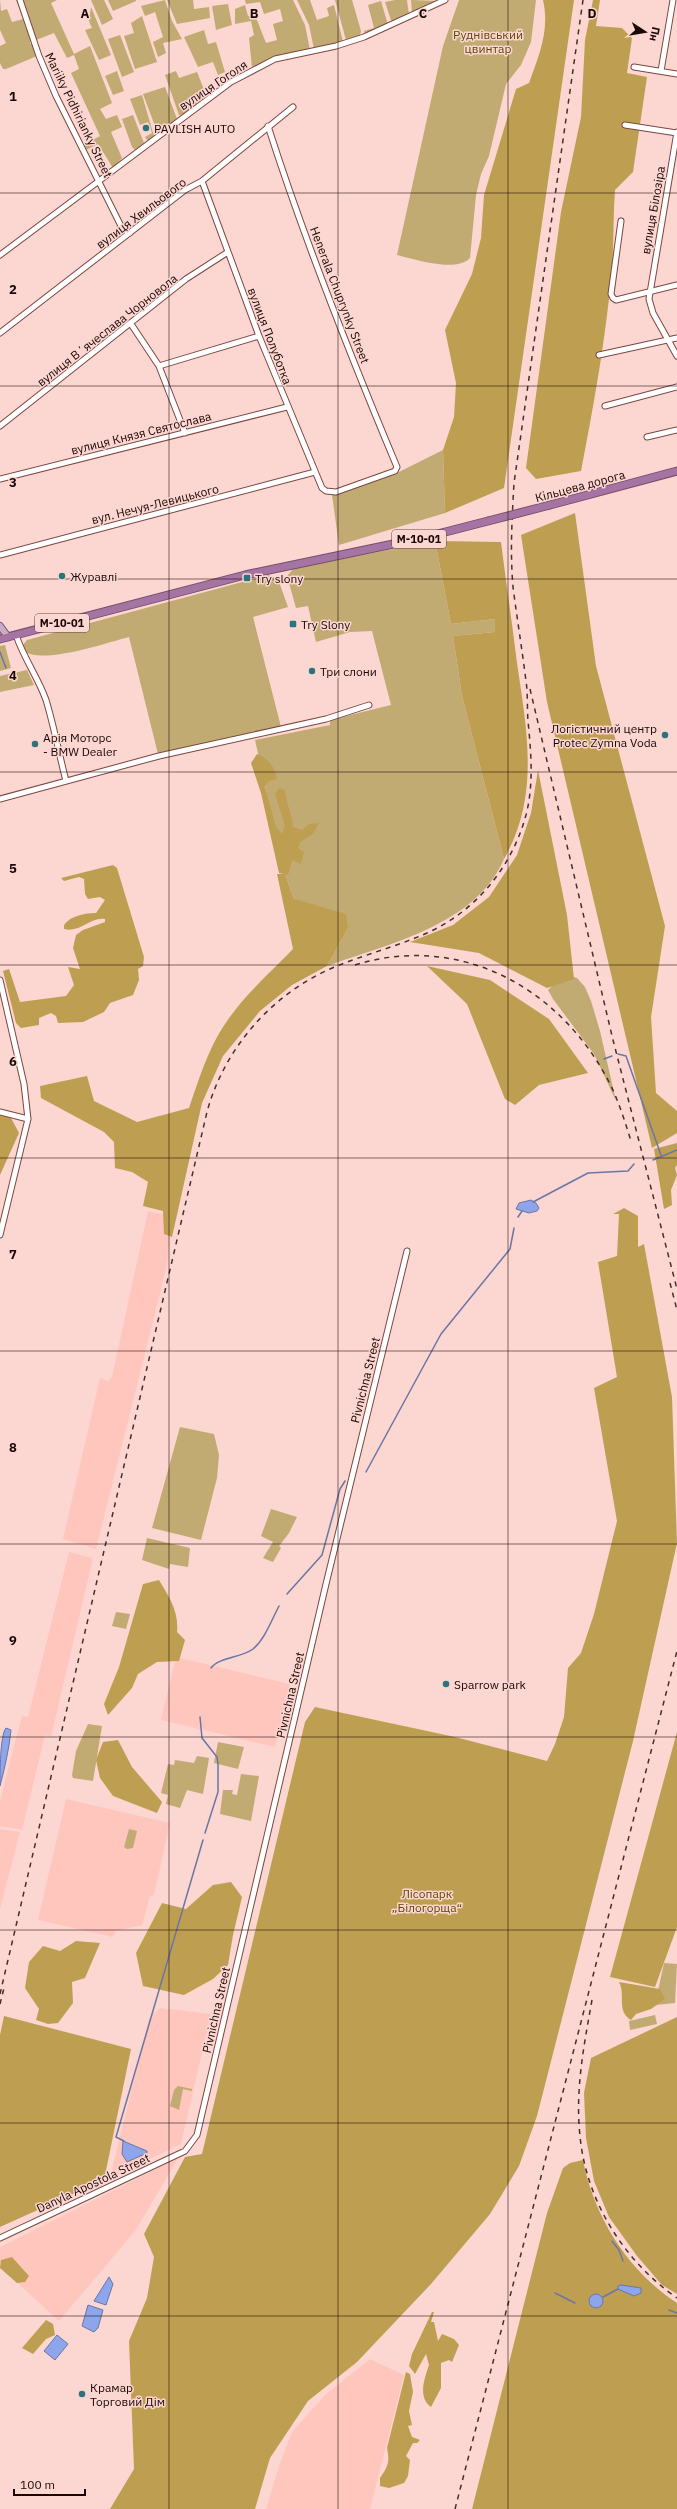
<svg xmlns="http://www.w3.org/2000/svg" width="677" height="2509" viewBox="0 0 677 2509" font-family="'IBM Plex Sans',sans-serif">
<style>
.built{fill:#ffc6be}
.green{fill:#c1ab72}
.forest{fill:#be9f51}
.water{fill:#8da6eb;stroke:#6a76a6}
.lines{fill:none;stroke-linecap:round;stroke-linejoin:round}
.stream{stroke:#6a76a6;stroke-width:1.5}
.minor-casing{stroke:#7b4740;stroke-width:7}
.major-casing{stroke:#754e6c;stroke-width:8}
.highway-casing{stroke:#754e6c;stroke-width:9}
.minor{stroke:#fff;stroke-width:5}
.major{stroke:#caacc8;stroke-width:6}
.highway{stroke:#a674a3;stroke-width:7}
.rail{stroke:#462f2c;stroke-width:1.5;stroke-dasharray:5 5;stroke-linecap:butt}
.highway-bridge-casing{stroke:#754e6c;stroke-width:9;stroke-linecap:butt}
.highway-bridge{stroke:#a674a3;stroke-width:7}
.grid{fill:none;stroke:#1a0705;stroke-width:1;stroke-opacity:0.55}
.poi-dot{fill:#2b737d;stroke:#fcd6d0;stroke-width:1.5}
.labels{text-anchor:middle;dominant-baseline:central;stroke-width:3;stroke-linejoin:round;paint-order:stroke}
.shield{fill:#fcd6d0;stroke:#5e4542;stroke-width:1}
.shield-label{font-size:11px;font-weight:bold;fill:#1a0705}
.park-label{font-size:12px;fill:#5c4706;stroke:#fcd6d0}
.street-label{font-size:12px;fill:#1a0705;stroke:#fcd6d0}
.poi-label{font-size:12px;fill:#1a0705;stroke:#fcd6d0;text-anchor:start}
.grid-label{font-size:13px;text-anchor:middle;font-weight:bold;fill:#1a0705;stroke:#fcd6d0;stroke-width:3;stroke-linejoin:round;paint-order:stroke}
</style>
<rect width="100%" height="100%" fill="#fcd6d0"/>
<path class="built" d="M148,1211L172,1216L167,1265L96,1549L63,1539L100,1378L108,1381L112,1377Z
M69,1552L93,1558L51,1737L45,1735L22,1830L0,1826V1801L22,1716L28,1717Z
M176,1657L290,1684L275,1747L161,1720Z
M66,1799L170,1823L154,1895L150,1896L142,1925L116,1931L113,1937L38,1920Z
M0,1829L20,1832L0,1909Z
M160,2008L211,2014L181,2144L110,2178L149,2018Z
M178,2158L136,2230L59,2321L0,2267V2247Z
M370,2359L404,2375L370,2509H266L279,2466L292,2432L326,2394Z"/>
<path class="green" d="M0,0L1,11L7,9L12,22L23,19L16,0H18L31,40L30,44H33L37,56L6,69H3L0,63V46L6,43L0,30Z
M22,0H57L51,3L74,54L90,46L112,103L100,109L106,119L117,115L122,127L111,132L122,158L113,168L98,144L86,150L83,145L100,136L71,73L79,69L74,55L67,58L54,33L36,40Z
M91,0H104L113,19L102,25Z
M108,0H136V1L113,11Z
M165,0L172,21L182,39L163,43L166,53L158,57L153,42L163,37L155,12L145,16L141,6Z
M167,0H193L194,9L209,7L210,18L177,24Z
M245,0H293L305,25L310,50L275,56L252,68L249,38L254,35L251,21L235,24V9L245,5L248,16L255,15L266,43L277,40L273,24L283,21L280,9L264,14L260,2L246,4Z
M297,0H310L317,20L329,16L327,8L334,5L343,42L314,49L309,25Z
M335,0H352L361,31L360,36L346,40Z
M395,0H407L409,15L392,23L385,2Z
M411,0L440,1L412,13Z
M459,0H536L531,42L521,65L506,84L489,156L481,174L476,195L470,258C456,273 414,259 397,255L443,46Z
M381,1L388,25L365,33L364,31L374,28L368,5Z
M228,4L232,25L216,30L212,6Z
M91,7L111,55L99,60L85,30L92,28L89,21Z
M142,16L157,62L135,69L124,36L134,33L131,23Z
M204,30L208,44L216,42L225,72L218,75L213,62L198,67L184,37Z
M120,35L134,72L122,77L108,39Z
M117,71L124,91L113,95L105,76Z
M176,71L179,78L197,72L207,97L183,116L179,115L165,75Z
M165,87L177,119L158,134L143,94Z
M142,95L154,136L148,141L145,137L152,133L148,122L140,125L130,99Z
M133,115L144,143L135,150L132,147L122,119Z
M443,450L445,513L339,545L332,495L397,473Z
M435,541L451,624L495,619V632L453,636L462,696L504,859C476,925 388,944 327,966L348,928L294,899L285,874L255,740L330,725V720L391,705L372,631L350,632L316,642L308,606L296,608L287,576L294,568Z
M268,575L278,579L288,607L253,617L281,727L158,754L129,637C106,643 42,665 24,651L23,645L27,640Z
M5,645L11,668L0,671V646Z
M27,670L34,685L0,692V676Z
M571,976L577,978L585,987L591,1001L600,1031L616,1101L594,1054L553,999L548,990L553,985Z
M180,1427L214,1434L219,1455L217,1478L201,1540L152,1528Z
M271,1509L297,1517L289,1533L279,1546L281,1548L273,1562L263,1558L273,1542L261,1536Z
M147,1538L190,1548L188,1567L170,1564L169,1569L142,1560Z
M116,1612L130,1614L126,1629L112,1626Z
M88,1724L102,1726L93,1781L73,1778L72,1775L76,1751Z
M218,1742L244,1747L238,1769L214,1763Z
M197,1756L209,1758L203,1794L187,1790L180,1808L166,1804L168,1795L161,1793L168,1764L174,1765L175,1760L194,1763Z
M241,1774L259,1776L251,1821L220,1814L223,1790H233L232,1794L237,1795Z
M129,1829L137,1831L133,1848L127,1849L124,1847Z
M664,1963L677,1964L675,2003L655,2005Z
M655,2015L657,2024L630,2030L629,2021Z
M178,2086L192,2089V2091L183,2089L179,2110L170,2106L174,2090Z"/>
<path class="forest" d="M543,0H574L504,488L445,513L443,450L454,417L456,383L445,330L472,274L481,238L484,195L516,89L529,83C539,55 550,30 543,0Z
M593,0H600L596,26L622,28L632,38L627,73L647,77L633,172L615,190C613,216 614,242 612,269C606,337 594,404 581,471L536,479L526,468L561,212L581,117L585,40Z
M575,513L596,666L665,926L651,1017L656,1093L677,1111V1133L652,1148L547,702L521,535Z
M435,541L501,542C506,582 512,622 517,663C527,731 540,796 504,859L462,696L453,636L495,632V619L451,624Z
M257,754C269,759 274,766 277,779L269,781L265,786L276,827L282,834L285,825L275,794L279,788L285,790C286,803 292,814 293,827L302,830L309,824L319,823L313,834L300,842L298,848L304,852L301,864L292,860L288,875L279,873L261,793L251,763Z
M538,770L567,915L574,979L547,988L479,953L410,942L453,925L489,897L517,855L531,813Z
M113,865L117,868L144,957L143,966L138,969L139,980L133,995L110,1003L104,1012L83,1022L58,1023L56,1016L51,1013L39,1018V1025L21,1028L16,1023L3,971L9,969L20,1002L66,996L74,985L68,967L80,969L73,948L76,935L83,930L105,922V919C89,917 81,933 64,929V925C70,916 85,913 96,913L105,900L100,897L88,899L85,894L84,879L79,877L64,881L61,878Z
M277,874H285L294,899L346,914L348,928L327,966L292,985L260,1011L223,1056L202,1103L172,1237L164,1234L163,1211L143,1206L148,1182L132,1172L115,1168L114,1142L104,1132L41,1098L40,1086L87,1076L94,1101L137,1122L189,1108C199,1079 208,1049 225,1024C244,995 270,973 293,949Z
M427,966L490,980L549,1019L588,1073L539,1085L515,1105L505,1099L467,1004Z
M0,1115L11,1118L19,1133L0,1175Z
M677,1143V1165L675,1168L677,1175L671,1190L672,1205L664,1209L654,1149Z
M624,1208L638,1216V1247L644,1244L672,1397L677,1543L633,1741L537,2116L519,2166L490,2214L431,2284L357,2362L308,2401L270,2458L255,2509H110L134,2469L129,2341L147,2298L154,2257L144,2234L185,2157L202,2154L305,1722L315,1707L455,1737L547,1761L555,1744L564,1717L568,1668L581,1653L594,1614L617,1521L594,1388L617,1377L598,1262L617,1256L619,1214H613Z
M159,1580C169,1597 179,1611 177,1632L185,1640L179,1661L157,1662L138,1674L132,1688L108,1715L104,1704L119,1667L143,1584Z
M677,1732V1927L655,1987L610,1977Z
M118,1740L132,1767L162,1802L157,1813L113,1796L100,1778L96,1760L103,1742Z
M231,1882L242,1897L233,1935L228,1965L213,1979L184,1995L143,1986L136,1953L162,1903L186,1909L213,1885Z
M76,1941L100,1943L85,1978L72,1982L73,2003L58,2023L48,2024L36,2020L39,2009L25,1988L29,1962L43,1946L60,1951Z
M619,1982L660,1989L665,1999L651,2009L636,2014L631,2020C616,2011 626,1995 619,1982Z
M4,2016L131,2049L104,2180L0,2227V2035Z
M677,2017V2294L662,2285L637,2256L609,2217L594,2181L586,2138L584,2093L591,2058Z
M583,2160C594,2217 628,2271 677,2303V2509H472L547,2213L563,2168L570,2163Z
M12,2257L29,2276L25,2282L17,2283L0,2268L1,2260Z
M432,2312H434L431,2322H434L438,2341L442,2334L454,2339L459,2345L452,2362L449,2360L441,2363V2388L431,2407C417,2397 425,2377 429,2365L426,2354L415,2374L409,2366L412,2354Z
M46,2320L53,2324L55,2335L46,2339L33,2354L22,2348Z
M406,2372L410,2374L413,2392L409,2411L412,2425L408,2426L412,2437L420,2440L417,2443H413L406,2456L410,2460L408,2476L404,2483L389,2488L380,2486V2478C388,2466 390,2462 387,2448Z"/>
<path class="water" d="M531,1200L536,1203L539,1208L537,1211L529,1213L516,1209L519,1203Z
M6,1728L11,1730C9,1749 5,1767 0,1786C0,1773 0,1735 6,1728Z
M123,2141L147,2151V2153L127,2162L122,2154Z
M109,2277L113,2284L106,2305L94,2301Z
M621,2285L641,2288V2293L634,2296L618,2289V2286Z
M589 2301a7 7 0 1 1 14 0a7 7 0 1 1-14 0Z
M88,2305L103,2310L98,2328L94,2332L82,2326Z
M57,2335L68,2344L55,2360L44,2351Z"/>
<g class="lines">
<path class="stream" d="M0,652L6,668
M618,1054L626,1056L661,1155
M604,1059L612,1056
M653,1160L677,1150
M533,1202L588,1173L628,1171L634,1164
M518,1217L522,1211
M366,1472L441,1334L510,1249L514,1228
M287,1594L322,1555L340,1489L345,1481
M211,1668C219,1657 241,1658 253,1649C265,1639 272,1619 279,1606
M200,1717L202,1738L217,1757L218,1764V1792L205,1833
M124,2141L116,2137L203,1840
M612,2241L619,2250L623,2261
M555,2293L575,2303
M603,2297L618,2289
M669,2310L677,2313"/>
<defs>
<path id="minor" d="M20,0L39,56L56,96L122,228L130,233
M634,67L677,74
M661,71L673,0
M625,125L677,133
M677,132L649,299L653,313L677,356
M202,181L259,336L322,488L326,491L336,492L395,471L397,467C350,355 305,242 268,126
M621,221L611,294L613,298L616,300L677,285
M0,255L231,82L275,59L336,46L364,37L445,0
M131,324L159,366L185,433
M0,333L185,190L202,181L293,107
M599,355L677,338
M159,366L259,336
M605,406L677,387
M0,426L186,279L228,252
M647,437L677,430
M0,479L287,407
M0,555L315,472
M16,635C24,659 38,677 46,700C54,726 59,754 66,781
M0,799L159,756L326,719L369,705
M0,980L24,1084L28,1119L0,1235
M0,1112L28,1119
M0,2238L185,2151L197,2135L326,1584L407,1251"/>
<path id="major" d="M0,626L8,637"/>
<path id="highway" d="M550,505L677,471
M0,639L245,575L422,538L488,521"/>
</defs>
<use href="#minor" class="minor-casing"/>
<use href="#major" class="major-casing"/>
<use href="#highway" class="highway-casing"/>
<use href="#minor" class="minor"/>
<use href="#major" class="major"/>
<use href="#highway" class="highway"/>
<path class="rail" d="M530,689L613,1040L677,1289
M355,965C461,932 562,989 610,1084C619,1102 625,1122 631,1141
M670,1283L677,1310
M0,1994L207,1112C224,1049 271,995 330,969C362,955 396,947 427,933C476,911 512,867 526,815C534,784 531,752 528,721C527,708 528,694 526,681C522,649 517,618 513,587C510,552 512,518 514,483L583,0
M592,2000C584,2045 575,2090 580,2136C586,2201 624,2261 677,2298
M0,2004L4,1988
M455,2509L677,1651"/>
<defs>
<path id="highway-bridge" d="M488,521L550,505"/>
</defs>
<use href="#highway-bridge" class="highway-bridge-casing"/>
<use href="#highway-bridge" class="highway-bridge"/>
</g>
<path class="grid" d="M169,0V2509M338,0V2509M508,0V2509M0,193H677M0,386H677M0,579H677M0,772H677M0,965H677M0,1158H677M0,1351H677M0,1544H677M0,1737H677M0,1930H677M0,2123H677M0,2316H677"/>
<g class="poi-dot">
<circle cx="146" cy="128" r="4"/>
<circle cx="62" cy="576" r="4"/>
<rect x="243" y="574" width="8" height="8" rx="2"/>
<rect x="289" y="620" width="8" height="8" rx="2"/>
<circle cx="312" cy="671" r="4"/>
<circle cx="665" cy="735" r="4"/>
<circle cx="35" cy="744" r="4"/>
<circle cx="446" cy="1684" r="4"/>
<circle cx="82" cy="2394" r="4"/>
</g>
<g class="labels">
<g class="shield">
<rect x="392" y="530" width="54" height="18" rx="3"/>
<rect x="35" y="614" width="54" height="18" rx="3"/>
</g>
<g class="shield-label">
<text x="419" y="539">М-10-01</text>
<text x="62" y="623">М-10-01</text>
</g>
<g class="park-label">
<text x="488" y="34">Руднівський<tspan x="488" dy="14">цвинтар</tspan></text>
<text x="427" y="1893">Лісопарк<tspan x="427" dy="14">„Білогорща“</tspan></text>
</g>
<g class="street-label">
<text transform="translate(213 85) rotate(-34)">вулиця Гоголя</text>
<text transform="translate(79 115) rotate(64)">Mariiky Pidhirianky Street</text>
<text transform="translate(653 210) rotate(-80)">вулиця Білозіра</text>
<text transform="translate(141 213) rotate(-37)">вулиця Хвильового</text>
<text transform="translate(340 295) rotate(69)">Henerala Chuprynky Street</text>
<text transform="translate(107 330) rotate(-38)">вулиця Вʼячеслава Чорновола</text>
<text transform="translate(270 336) rotate(69)">вулиця Полуботка</text>
<text transform="translate(141 433) rotate(-14)">вулиця Князя Святослава</text>
<text transform="translate(580 486) rotate(-15)">Кільцева дорога</text>
<text transform="translate(155 504) rotate(-14)">вул. Нечуя-Левицького</text>
<text transform="translate(365 1380) rotate(-76)">Pivnichna Street</text>
<text transform="translate(290 1695) rotate(-77)">Pivnichna Street</text>
<text transform="translate(216 2010) rotate(-77)">Pivnichna Street</text>
<text transform="translate(93 2183) rotate(-25)">Danyla Apostola Street</text>
</g>
<g class="poi-label">
<text x="154" y="128">PAVLISH AUTO</text>
<text x="70" y="576">Журавлі</text>
<text x="255" y="578">Try slony</text>
<text x="301" y="624">Try Slony</text>
<text x="320" y="671">Три слони</text>
<text x="657" y="728" text-anchor="end">Логістичний центр<tspan x="657" dy="14">Protec Zymna Voda</tspan></text>
<text x="43" y="737">Арія Моторс<tspan x="43" dy="14">- BMW Dealer</tspan></text>
<text x="454" y="1684">Sparrow park</text>
<text x="90" y="2387">Крамар<tspan x="90" dy="14">Торговий Дім</tspan></text>
</g>
</g>
<g class="grid-label">
<text x="85" y="18">A</text>
<text x="254" y="18">B</text>
<text x="423" y="18">C</text>
<text x="592" y="18">D</text>
<text x="13" y="101">1</text>
<text x="13" y="294">2</text>
<text x="13" y="487">3</text>
<text x="13" y="680">4</text>
<text x="13" y="873">5</text>
<text x="13" y="1066">6</text>
<text x="13" y="1259">7</text>
<text x="13" y="1452">8</text>
<text x="13" y="1645">9</text>
</g>
<g transform="translate(645 32) rotate(102)" stroke="#fcd6d0" stroke-width="3" paint-order="stroke">
<path d="M0-3L7 15L0 10L-7 15Z" fill="#1a0705"/>
<text y="-6" font-size="11" font-weight="bold" text-anchor="middle" fill="#1a0705">Пн</text>
</g>
<path d="M14 2489v6h71v-6" fill="none" stroke="#1a0705" stroke-width="2"/>
<text x="20" y="2489" font-size="12" fill="#1a0705" stroke="#fcd6d0" stroke-width="3" paint-order="stroke">100 m</text>
</svg>
